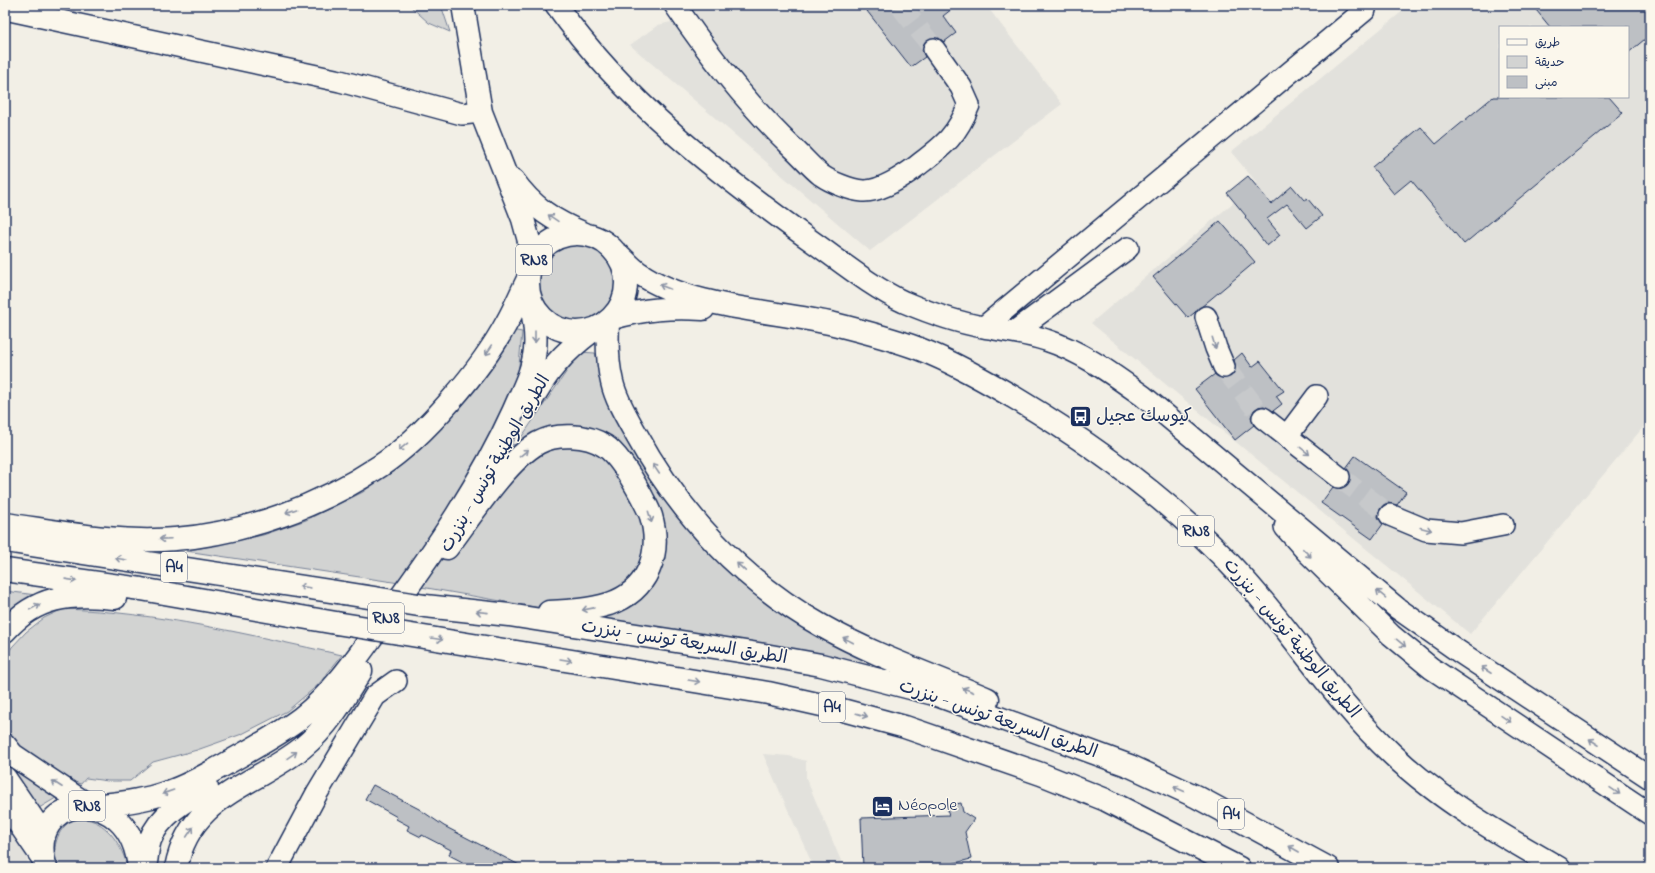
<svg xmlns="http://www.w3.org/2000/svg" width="1655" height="873" viewBox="0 0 1655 873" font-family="'Indie Flower','Playpen Sans Arabic',sans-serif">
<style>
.built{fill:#e2e1dc;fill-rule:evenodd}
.green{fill:#d2d3d2;stroke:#768198}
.building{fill:#bdc0c4;stroke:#1b2f5e}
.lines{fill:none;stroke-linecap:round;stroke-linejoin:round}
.minor-tunnel{stroke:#c7c9cb;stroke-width:21;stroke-dasharray:21 10;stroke-linecap:butt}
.minor-casing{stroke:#1b2f5e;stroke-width:24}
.major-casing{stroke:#1b2f5e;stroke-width:25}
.highway-casing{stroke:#1b2f5e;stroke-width:25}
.minor{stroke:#fbf7ec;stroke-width:21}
.major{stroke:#fbf7ec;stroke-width:22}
.highway{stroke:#fbf7ec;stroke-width:22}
.highway-bridge-casing{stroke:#1b2f5e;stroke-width:25;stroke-linecap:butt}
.highway-bridge{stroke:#fbf7ec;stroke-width:22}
.oneway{stroke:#8b93a5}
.labels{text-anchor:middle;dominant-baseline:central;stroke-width:3;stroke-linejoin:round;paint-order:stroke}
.shield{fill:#fbf7ec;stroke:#5e6b89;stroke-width:1}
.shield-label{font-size:17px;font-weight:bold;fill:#1b2f5e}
.poi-label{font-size:18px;fill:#1b2f5e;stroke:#fbf7ec;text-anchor:start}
.street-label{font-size:18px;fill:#1b2f5e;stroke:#fbf7ec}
</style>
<rect width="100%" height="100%" fill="#f2efe6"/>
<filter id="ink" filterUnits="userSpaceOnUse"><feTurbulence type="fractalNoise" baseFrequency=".025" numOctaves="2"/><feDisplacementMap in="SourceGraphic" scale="8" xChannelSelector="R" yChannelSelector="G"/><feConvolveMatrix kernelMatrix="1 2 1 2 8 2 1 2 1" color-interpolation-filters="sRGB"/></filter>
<g filter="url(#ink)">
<path class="built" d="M689,5H986L1062,104L870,251L630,45L658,25L671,22L687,12Z
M1410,5H1650V419L1470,634L1091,323L1234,202L1227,193L1248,176L1254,184L1257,183L1231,152ZM1500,27H1628V97H1500Z
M763,754L789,756L806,761V778L844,868H814Z
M5,814L24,846L29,868H5Z"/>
<path class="green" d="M409,5H441L450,32L429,23Z
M539 283a38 38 0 1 1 76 0a38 38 0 1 1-76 0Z
M511,330L522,332L518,377L490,439L516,445L580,352L595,353L603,381L719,558L887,669L393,582L186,551L263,535L306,520L363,492L404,461Z
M5,591L44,596L5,627Z
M63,609C157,612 250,635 342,655L318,685L287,711L242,734L197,750L153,762L130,781H108L86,778L81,784L62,779L23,753L5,728V658L12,647L26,632L44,618Z
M5,760L61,795L39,808Z
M86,819C109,823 122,847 128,868H57C51,852 56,828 73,820C76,819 82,819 86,819Z"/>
<path class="building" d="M875,5H957L943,16L956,33L944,42L939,38L933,37L927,39L923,44L922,50L925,57L911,67L867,11Z
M1532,5H1650V35L1628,53V27H1550Z
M1493,97H1609L1623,113L1464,244L1411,180L1394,194L1372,167L1421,127L1436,144Z
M1248,176L1271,204L1292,186L1304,200L1307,198L1322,216L1307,228L1287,204L1267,219L1280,235L1267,246L1245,217L1246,216L1227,193Z
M1220,221L1255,262L1188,318L1153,277Z
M1242,353L1252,367L1260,361L1284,391L1276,396L1282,404L1273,411L1264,406L1258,407L1254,410L1251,417L1254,425L1235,440L1195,389L1215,374L1223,379L1228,378L1233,375L1236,368L1234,360Z
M1355,456L1406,492L1397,505L1388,503L1383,505L1379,510L1378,517L1383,524L1372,539L1321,503L1333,487L1343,488L1349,484L1351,478L1350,473L1346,468Z
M373,785L419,809L444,826L525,868H474L449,855L451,850L422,835L421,837L407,830L409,826L396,819L397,817L365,799Z
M961,803L963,812L974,819L965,832L971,859L935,868H863L861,818L949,815L946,806Z"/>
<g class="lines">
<path class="minor-tunnel" d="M900,5L934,49
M1224,367L1263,418
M1339,477L1390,515"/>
<defs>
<path id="minor" d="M556,5C624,101 718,174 813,242C840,261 873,288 904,302C930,313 955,322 983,327C1004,331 1026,333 1046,340C1083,352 1112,374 1143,396L1397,608L1458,651L1650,778
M675,5C709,55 748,105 792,147C802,156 811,167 821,175C831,182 850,190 863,191C880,192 904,176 917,166C944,145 956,137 969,105L961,87L934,49
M5,9L340,81L462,114L481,112
M1206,317L1216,348L1224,367
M984,327L1365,10
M1014,332L1128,248
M1263,418L1339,477
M1287,436L1317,396
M1390,515L1426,530L1461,533L1503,525
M1285,527L1307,552L1391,635L1431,668L1650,814
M5,804L44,861
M277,868L317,793L375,696L396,681"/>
<path id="major" d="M463,5L481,112L523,219L529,241L530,267
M513,180C533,208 554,221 585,234
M528 283a49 49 0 1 1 98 0a49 49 0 1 1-98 0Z
M618,254C625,260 631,268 639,273C691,309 774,310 834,324C862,331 890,338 917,348C951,361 984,380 1015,398C1097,447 1178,506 1242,577C1294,634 1335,701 1392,754C1440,800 1501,835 1559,868
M613,318C645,309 670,307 703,309
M530,403C547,371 563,353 592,331
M94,806C118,803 142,801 165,793C186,787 205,775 224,765C250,750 277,736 301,718C337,690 362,650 389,613C436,549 481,483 514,410C522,391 533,371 535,349C537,332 533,315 530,299
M46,868C22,795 130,778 139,868
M145,868C147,859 147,849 150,840C159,816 185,800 207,788
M176,868C190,796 252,787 302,748C328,727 344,699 361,671"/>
<path id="highway" d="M608,322C607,342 607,362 612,382C616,400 627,418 636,434C679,513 743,582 822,626C875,656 932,675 988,699
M5,524C61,532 118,544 175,539C247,533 320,506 380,466C424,437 482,369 507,322C515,308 521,293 528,279
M5,541L343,593
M447,548C470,518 506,461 538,443C556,433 587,434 605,446C619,455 634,482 642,497C645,503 649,510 651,516C662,554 648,591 609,604C589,610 569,611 549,612
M5,570L141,589L336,623
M425,606L509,615L765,655L821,665L934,694L1130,766L1197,797L1328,868
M5,631C36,596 70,593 115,598
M399,633L768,693L835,708L905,727L1041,774L1106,800L1239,868
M5,745L13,755L89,806
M5,778L35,822L42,844"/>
</defs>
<use href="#minor" class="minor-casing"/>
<use href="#major" class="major-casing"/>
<use href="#highway" class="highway-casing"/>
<use href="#minor" class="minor"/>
<use href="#major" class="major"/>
<use href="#highway" class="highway"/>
<defs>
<path id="highway-bridge" d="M343,593L425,606
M336,623L399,633"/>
</defs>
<use href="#highway-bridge" class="highway-bridge-casing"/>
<use href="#highway-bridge" class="highway-bridge"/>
</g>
<defs><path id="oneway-shaft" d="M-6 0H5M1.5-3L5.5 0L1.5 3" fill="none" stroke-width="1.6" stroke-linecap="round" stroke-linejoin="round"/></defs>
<g class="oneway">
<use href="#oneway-shaft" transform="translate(553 218) rotate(-146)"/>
<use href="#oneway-shaft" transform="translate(665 287) rotate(-159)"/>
<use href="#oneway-shaft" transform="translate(535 337) rotate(90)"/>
<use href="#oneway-shaft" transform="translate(1214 343) rotate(73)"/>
<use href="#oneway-shaft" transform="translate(489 350) rotate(124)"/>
<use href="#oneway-shaft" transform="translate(403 447) rotate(140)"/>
<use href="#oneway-shaft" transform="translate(1305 451) rotate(38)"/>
<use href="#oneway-shaft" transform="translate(524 453) rotate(-40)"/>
<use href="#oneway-shaft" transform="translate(656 469) rotate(-124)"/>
<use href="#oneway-shaft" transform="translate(291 511) rotate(161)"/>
<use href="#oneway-shaft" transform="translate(650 517) rotate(74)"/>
<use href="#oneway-shaft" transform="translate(1426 529) rotate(14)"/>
<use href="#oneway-shaft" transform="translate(165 539) rotate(178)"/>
<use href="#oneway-shaft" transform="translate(1307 553) rotate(46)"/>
<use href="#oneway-shaft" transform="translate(121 559) rotate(-171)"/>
<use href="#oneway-shaft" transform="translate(741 567) rotate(-137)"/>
<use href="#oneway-shaft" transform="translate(71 580) rotate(8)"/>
<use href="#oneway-shaft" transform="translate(305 587) rotate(-171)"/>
<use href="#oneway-shaft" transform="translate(1381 594) rotate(-140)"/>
<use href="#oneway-shaft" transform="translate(35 607) rotate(-28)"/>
<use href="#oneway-shaft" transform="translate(588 609) rotate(169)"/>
<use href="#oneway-shaft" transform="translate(482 612) rotate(-174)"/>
<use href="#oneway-shaft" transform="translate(437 639) rotate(9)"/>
<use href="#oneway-shaft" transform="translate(848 640) rotate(-152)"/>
<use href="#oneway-shaft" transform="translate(1401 643) rotate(39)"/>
<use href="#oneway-shaft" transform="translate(566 660) rotate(9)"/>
<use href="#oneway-shaft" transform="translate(1486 670) rotate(-147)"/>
<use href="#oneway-shaft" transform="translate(694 681) rotate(9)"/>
<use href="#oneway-shaft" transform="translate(968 690) rotate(-157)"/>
<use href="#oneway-shaft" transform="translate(862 715) rotate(16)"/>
<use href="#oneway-shaft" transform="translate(1506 719) rotate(34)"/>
<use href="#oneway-shaft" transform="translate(1594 742) rotate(-147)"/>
<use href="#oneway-shaft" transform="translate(292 755) rotate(-35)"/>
<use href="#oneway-shaft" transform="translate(57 784) rotate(-147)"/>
<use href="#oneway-shaft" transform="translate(1179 789) rotate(-156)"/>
<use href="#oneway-shaft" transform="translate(1615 791) rotate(34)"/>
<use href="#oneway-shaft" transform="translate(168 792) rotate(161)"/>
<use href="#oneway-shaft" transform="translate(190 832) rotate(-56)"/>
<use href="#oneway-shaft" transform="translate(1294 849) rotate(-150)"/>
</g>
</g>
<defs>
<symbol id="bus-square" viewBox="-11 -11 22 22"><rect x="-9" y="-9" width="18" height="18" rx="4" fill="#1b2f5e" stroke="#fbf7ec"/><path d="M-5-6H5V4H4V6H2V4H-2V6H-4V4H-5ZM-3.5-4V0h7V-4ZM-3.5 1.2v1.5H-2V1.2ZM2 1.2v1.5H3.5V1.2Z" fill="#fff"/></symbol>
<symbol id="hotel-square" viewBox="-11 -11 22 22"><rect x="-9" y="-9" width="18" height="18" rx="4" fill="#1b2f5e" stroke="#fbf7ec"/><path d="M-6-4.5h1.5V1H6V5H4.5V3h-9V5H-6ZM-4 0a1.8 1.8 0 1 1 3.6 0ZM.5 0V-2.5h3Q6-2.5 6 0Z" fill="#fff"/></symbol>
</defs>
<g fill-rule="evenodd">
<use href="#bus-square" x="1068" y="404" width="25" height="25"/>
<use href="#hotel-square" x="870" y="794" width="25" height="25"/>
</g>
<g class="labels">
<g class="shield">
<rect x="516" y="245" width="36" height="30" rx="3"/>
<rect x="1178" y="516" width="36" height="30" rx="3"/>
<rect x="161" y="552" width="26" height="30" rx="3"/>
<rect x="368" y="603" width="36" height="30" rx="3"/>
<rect x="819" y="692" width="26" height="30" rx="3"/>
<rect x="69" y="791" width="36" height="30" rx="3"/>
<rect x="1218" y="799" width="26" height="30" rx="3"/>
</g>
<g class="shield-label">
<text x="534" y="260">RN8</text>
<text x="1196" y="531">RN8</text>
<text x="174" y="567">A4</text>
<text x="386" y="618">RN8</text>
<text x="832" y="707">A4</text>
<text x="87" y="806">RN8</text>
<text x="1231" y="814">A4</text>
</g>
<g class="poi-label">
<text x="1096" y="417">كيوسك عجيل</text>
<text x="898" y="806">Néopole</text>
</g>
<g class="street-label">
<text transform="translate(496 464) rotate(-60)">الطريق الوطنية تونس - بنزرت</text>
<text transform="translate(1291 639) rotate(50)">الطريق الوطنية تونس - بنزرت</text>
<text transform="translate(684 643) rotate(9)">الطريق السريعة تونس - بنزرت</text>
<text transform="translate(998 720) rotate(19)">الطريق السريعة تونس - بنزرت</text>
</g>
</g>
<rect width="1655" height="873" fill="none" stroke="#fbf7ec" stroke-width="20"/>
<rect x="10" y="10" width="1635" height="853" fill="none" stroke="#1b2f5e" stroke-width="1.5" filter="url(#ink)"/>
<rect x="1499" y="26" width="130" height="72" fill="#fbf7ec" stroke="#a1a7b3"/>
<rect x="1507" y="39" width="20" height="6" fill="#fbf7ec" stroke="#a1a7b3"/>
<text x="1535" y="46" font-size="12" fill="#1b2f5e">طريق</text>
<rect x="1507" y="56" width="20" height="12" fill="#d2d3d2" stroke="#a1a7b3"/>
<text x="1535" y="66" font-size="12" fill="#1b2f5e">حديقة</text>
<rect x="1507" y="76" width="20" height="12" fill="#bdc0c4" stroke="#a1a7b3"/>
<text x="1535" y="86" font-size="12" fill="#1b2f5e">مبنى</text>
</svg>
